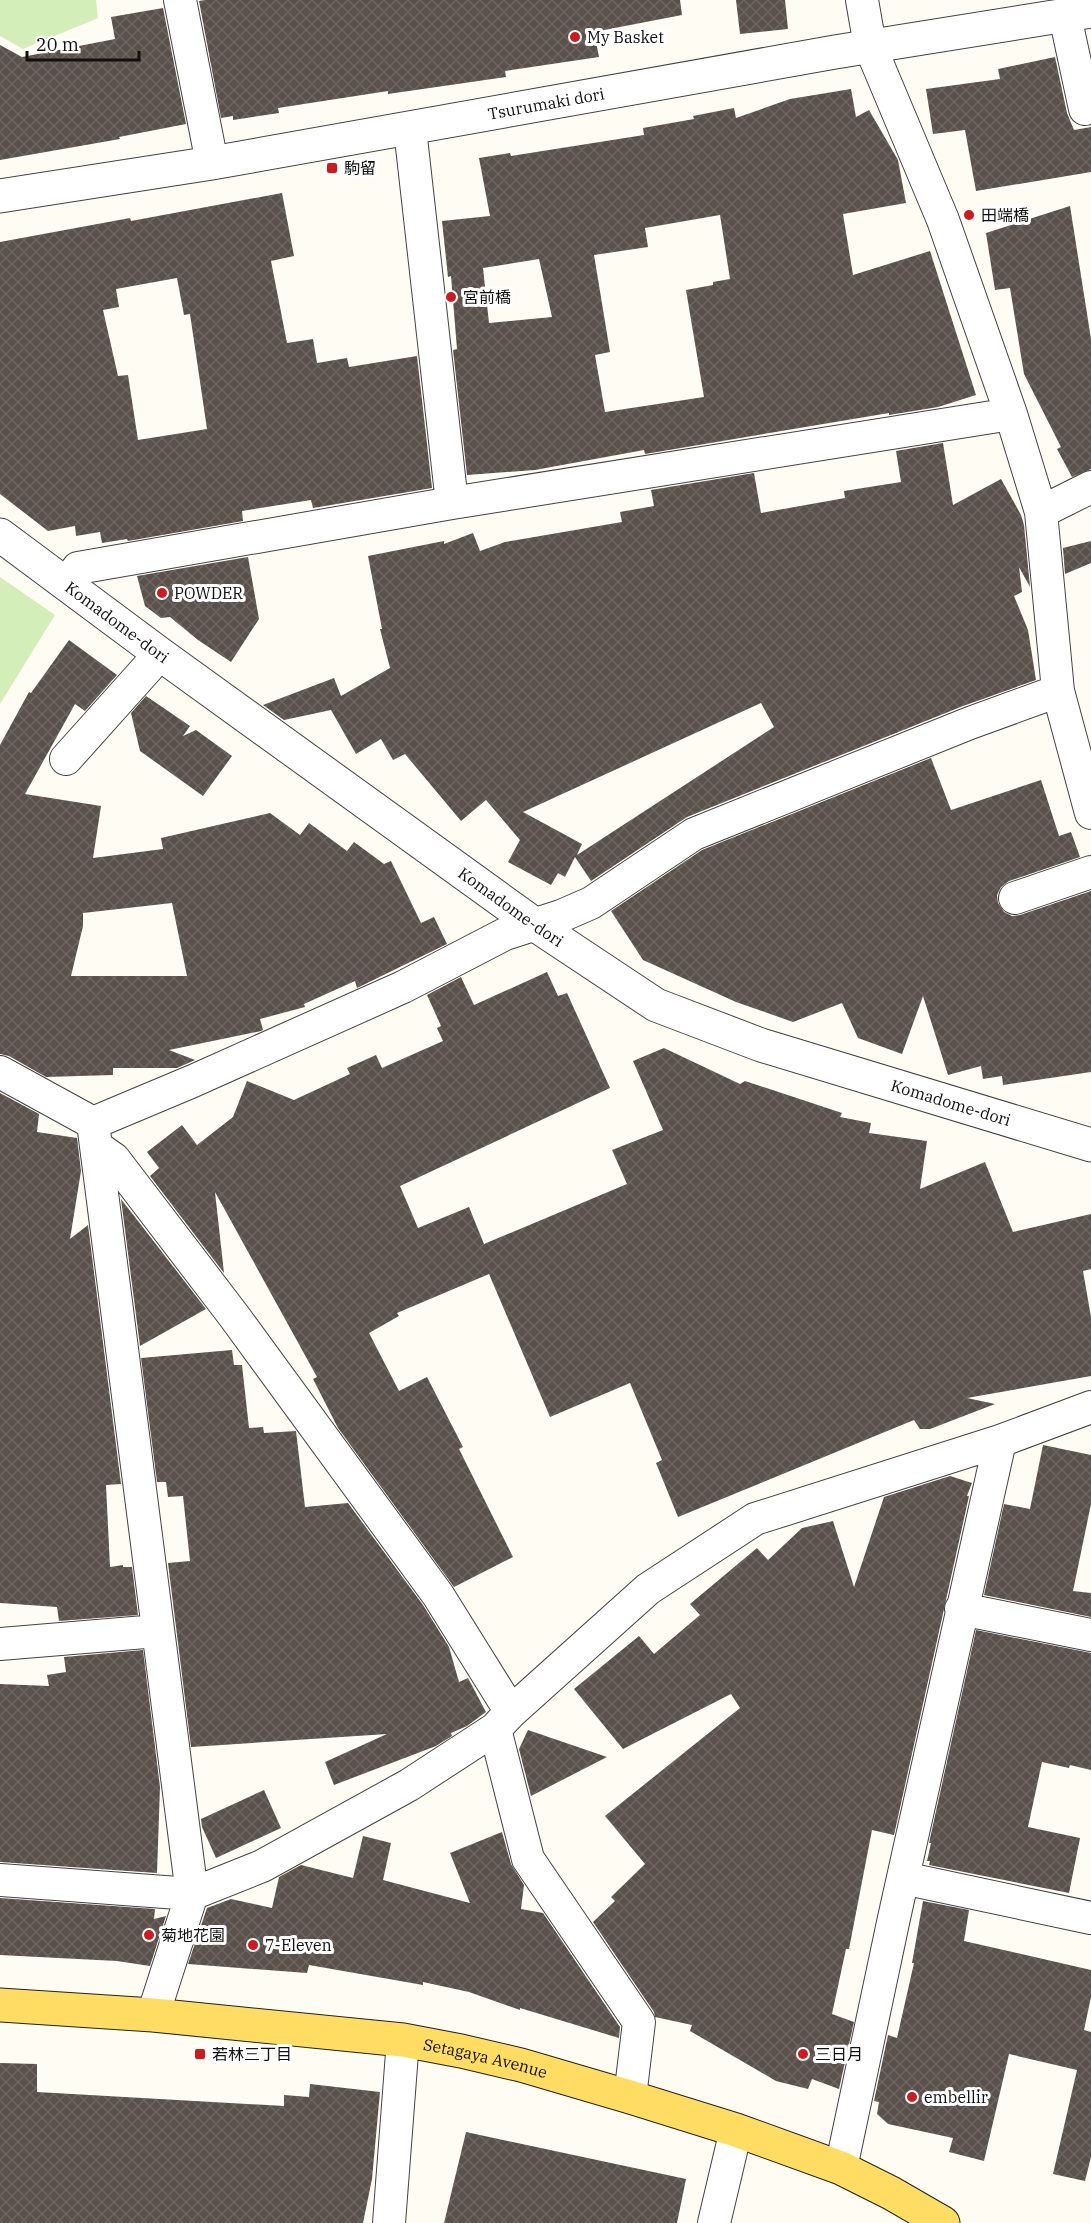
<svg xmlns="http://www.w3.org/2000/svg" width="1091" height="2223" viewBox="0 0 1091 2223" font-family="'IBM Plex Serif','Noto Sans JP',serif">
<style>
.park{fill:#d3eeb8}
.building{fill:url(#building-cross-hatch);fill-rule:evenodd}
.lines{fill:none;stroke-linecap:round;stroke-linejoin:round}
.minor-casing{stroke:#434343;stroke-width:34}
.tertiary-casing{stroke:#434343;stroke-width:35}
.primary-casing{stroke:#212121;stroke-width:35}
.minor{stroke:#fff;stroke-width:32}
.tertiary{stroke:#fff;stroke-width:33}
.primary{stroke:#ffdd63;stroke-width:33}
.poi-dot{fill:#ce1a1e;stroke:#fff;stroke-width:2}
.labels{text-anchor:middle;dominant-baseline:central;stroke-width:6;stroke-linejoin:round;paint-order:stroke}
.poi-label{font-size:16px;fill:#101010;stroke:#fff;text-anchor:start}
.street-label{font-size:16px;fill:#101010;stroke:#fff}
</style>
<defs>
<pattern id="building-cross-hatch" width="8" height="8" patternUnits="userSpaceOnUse" patternTransform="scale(1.5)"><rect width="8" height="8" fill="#5a514b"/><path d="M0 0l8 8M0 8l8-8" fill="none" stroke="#6d6561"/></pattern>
</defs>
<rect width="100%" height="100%" fill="#fffdf3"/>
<path class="park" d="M0,0H96L98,18L23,49L0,36Z
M0,577L55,615L0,704Z"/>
<path class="building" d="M205,0H680L682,15L594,32L599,57L505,71L506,77L388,94V91L278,108L279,113L233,120V116L221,118L199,1Z
M736,0H785L788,29L740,34Z
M163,8L186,124L119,137L120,139L0,160V45L22,57L115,39L111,17Z
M1055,57L1067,113L1074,130L1091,127V172L976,191L965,130L933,134L926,89L1000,79L998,69Z
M851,89L856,117L869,110L898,160L906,203L843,214L853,275L930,251L976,395L938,407L889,415V413L645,454L644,450L535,470L467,475L453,350L457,349L451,276L448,277L442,221L490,216L479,158L510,153L511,156L644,135L643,128L694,119L693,116L734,108L736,118L790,99ZM720,215L730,279L713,282V285L686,290L704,397L605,412L595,355L610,352L594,255L648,247L645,228ZM539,259L552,317L489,323L483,268Z
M282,193L294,256L271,261L287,343L313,339L317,363L347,358L349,367L417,356L432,488L313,508L311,500L242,511L243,521L128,541L127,539L102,543L100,532L76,536L75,526L48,531L0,494V242L130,218L131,221ZM177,278L184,315L190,314L207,429L138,440L128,375L118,376L103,310L119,307L116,289Z
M1070,206L1091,339V469L1072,477L1057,449L1061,447L1024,374L1010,288L995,290L986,233Z
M943,443L953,505L1001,479L1021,515L1024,525L1030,587L1019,567L1022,592L1014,596L1028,630L1036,680L963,706L687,817L591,881L575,857L565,877L558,873L551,885L508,862L520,840L486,800L461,821L405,754L393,760L381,739L356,754L331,710L284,720L263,705L334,678L341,696L390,668L380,629H382L368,556L444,541V544L473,533L480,551L505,542L622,522L620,512L654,506L651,490L754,473L761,513L845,498L844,491L901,482L896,451ZM761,703L774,727L577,855L582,844L523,812Z
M1091,541V563L1065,574L1063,548Z
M248,557L259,619L231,662L198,640L170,617L161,618L145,606L137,576Z
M69,640L117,675L85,711L75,704L25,794L101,806L93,858L163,849L161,838L270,813L300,835L309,823L347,851L354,842L384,864L391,861L421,923L434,917L447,944L357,988L355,981L304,1004L305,1007L260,1019L263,1030L261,1031L169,1050L195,1060L177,1068H113V1075L46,1077L9,1056L0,1054V745L29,692L31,693ZM172,903L187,976H71L83,926V913Z
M146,696L190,726L183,736L196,730L232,756L203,796L140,751L131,713Z
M931,758L951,810L1041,780L1059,836L1071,832L1080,857L1009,881L1001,887L997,895L998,903L1004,912L1012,916L1020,915L1091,891V1072L1003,1085L1002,1076L983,1079L981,1066L948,1075L923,996L902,1054L858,1038L842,1003L793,1022L736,1002L643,960L611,911L702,850Z
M547,972L558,996L567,993L610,1088L400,1186L418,1228L469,1207L484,1244L627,1184L612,1150L663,1130L633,1061L664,1048L740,1084L745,1081L842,1113L840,1117L871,1123L869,1133L927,1141L920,1189L985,1162L1013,1232L1091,1214V1269L1083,1271L1091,1317V1376L967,1398L995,1404L930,1429H920L914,1420L678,1517L656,1463L662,1460L630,1383L550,1417L489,1274L397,1313L399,1316L369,1333L399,1391L427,1377L463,1447L459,1449L513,1557L454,1587L338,1428L313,1379L317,1377L215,1192L224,1273L150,1176L159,1168L147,1152L182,1125L197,1145L233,1117L247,1081L294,1100L350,1074L347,1068L376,1055L382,1068L443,1041L437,1028L441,1026L427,995L461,977L474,1005Z
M0,1093L39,1114L37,1132L77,1138L81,1171L70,1239L88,1225L121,1484L106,1485L110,1567L123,1565V1567H132L138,1615L59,1621L57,1607L0,1603Z
M121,1199L206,1309L140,1346Z
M232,1350L234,1365H242L249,1428L263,1427L264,1433L296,1431L305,1507L348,1503L423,1605L449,1647L459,1682L468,1678L486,1712L467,1726L451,1733L452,1736L436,1746L334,1785L325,1762L387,1734L191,1747L168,1563L190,1561L183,1496L168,1497L166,1482H157L141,1358Z
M1043,1445L1091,1455V1504L1073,1591L1091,1593V1617L984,1595L1004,1504L1030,1509Z
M950,1476L972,1483L967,1496H969L894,1835L872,1830L849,1949H846L832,2014L854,2022L839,2089L812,2079L808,2089L776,2081L690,2031L692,2025L655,2017L654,2012L593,1922L615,1901L611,1897L645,1864L605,1816L740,1708L731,1694L623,1749L574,1689L639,1636L654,1654L700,1615L690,1604L757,1548L768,1560L802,1528L833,1521L854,1587L884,1497Z
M976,1630L1091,1653V1770L1070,1765L1069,1768L1042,1762L1028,1827L1080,1838L1069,1893L929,1865L930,1861H927L931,1843H929Z
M143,1650L160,1787L157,1873L0,1862V1684L49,1686L47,1675L66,1672L64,1657Z
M528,1730L607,1757L531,1796L519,1749Z
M264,1790L281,1828L216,1858L202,1827L201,1819Z
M502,1832L511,1864L524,1885L521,1909L543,1913L620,2027L619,2038L520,2008V2010L469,1992L423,1982V1985L309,1965L307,1973L188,1964L207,1908L231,1899L272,1908L279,1877L301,1865L353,1878L363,1836L391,1843L383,1880L470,1903L450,1853Z
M0,1898L155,1909L154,1919L166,1916L150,1966L117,1961L0,1955Z
M923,1901L969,1910L964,1941L1091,1970V1997L1084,2030L1091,2032V2157L1085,2181L1053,2174L1077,2070L1009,2054L984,2161L949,2152L953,2138L888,2124L877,2114L879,2102L874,2101L888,2035L897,2038L914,1963H912Z
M0,2063L37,2064V2092L284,2106V2095L309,2097L310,2084L380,2092L372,2179L363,2223H0Z
M466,2132L686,2179L677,2223H444Z"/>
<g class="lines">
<defs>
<path id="minor" d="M180,0L212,163
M862,0L870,46L943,220L1011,414L1041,512L1058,691L1091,813
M1065,16L1085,109
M410,129L452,503
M1041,512L1091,487
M66,584L78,568L452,503L1011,414
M66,759L160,654
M1015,898L1091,872
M0,1072L93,1123
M93,1123L193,1081L403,987L505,934L561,916L591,903L694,834L970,723L1058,691
M93,1123L192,1894L153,2015
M97,1147L114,1159L234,1316L438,1595L511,1712
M961,1609L1091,1635
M0,1644L157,1631
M495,1729L528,1859L639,2022L630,2097
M903,1878L1091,1918
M0,1880L192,1894L262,1866L409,1785L495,1729L511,1712L648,1589L755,1519L1000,1441L1091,1407
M841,2168L894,1918L1000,1441
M389,2223L403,2040
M714,2223L736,2130"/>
<g id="tertiary">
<path id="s1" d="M0,196L212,163L835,52L1091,11"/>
<path id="s2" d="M0,535L160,654L534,924L656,1005L761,1045L1091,1145"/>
</g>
<g id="primary">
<path id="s3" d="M0,2005L153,2015L403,2040L461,2051L521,2065L630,2097L736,2130L841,2168L891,2193L943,2223"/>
</g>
</defs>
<use href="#minor" class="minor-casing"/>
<use href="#tertiary" class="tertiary-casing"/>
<use href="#primary" class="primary-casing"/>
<use href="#minor" class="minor"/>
<use href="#tertiary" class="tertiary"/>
<use href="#primary" class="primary"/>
</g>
<g class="poi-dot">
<circle cx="575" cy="37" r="6"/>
<rect x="326" y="162" width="12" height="12" rx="3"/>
<circle cx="969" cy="215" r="6"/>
<circle cx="451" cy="297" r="6"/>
<circle cx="162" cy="593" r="6"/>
<circle cx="149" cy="1935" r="6"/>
<circle cx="253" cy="1945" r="6"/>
<rect x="194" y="2048" width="12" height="12" rx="3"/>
<circle cx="803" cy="2054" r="6"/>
<circle cx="912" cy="2097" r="6"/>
</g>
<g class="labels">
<g class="poi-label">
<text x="587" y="37">My Basket</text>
<text x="344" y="168">駒留</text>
<text x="981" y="215">田端橋</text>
<text x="463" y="297">宮前橋</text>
<text x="174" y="593">POWDER</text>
<text x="161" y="1935">菊地花園</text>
<text x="265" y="1945">7-Eleven</text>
<text x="212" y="2054">若林三丁目</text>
<text x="815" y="2054">三日月</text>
<text x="924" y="2097">embellir</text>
</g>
<g class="street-label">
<text stroke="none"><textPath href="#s1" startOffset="554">Tsurumaki dori</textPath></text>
<text stroke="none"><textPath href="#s2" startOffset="146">Komadome-dori</textPath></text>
<text stroke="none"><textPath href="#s2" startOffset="632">Komadome-dori</textPath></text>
<text stroke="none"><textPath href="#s2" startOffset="1118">Komadome-dori</textPath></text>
<text stroke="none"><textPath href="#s3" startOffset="489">Setagaya Avenue</textPath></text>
</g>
</g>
<path d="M27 51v9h112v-9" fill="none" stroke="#101010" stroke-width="3"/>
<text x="36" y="51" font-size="18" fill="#101010" stroke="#ffffff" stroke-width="4.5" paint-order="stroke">20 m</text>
</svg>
